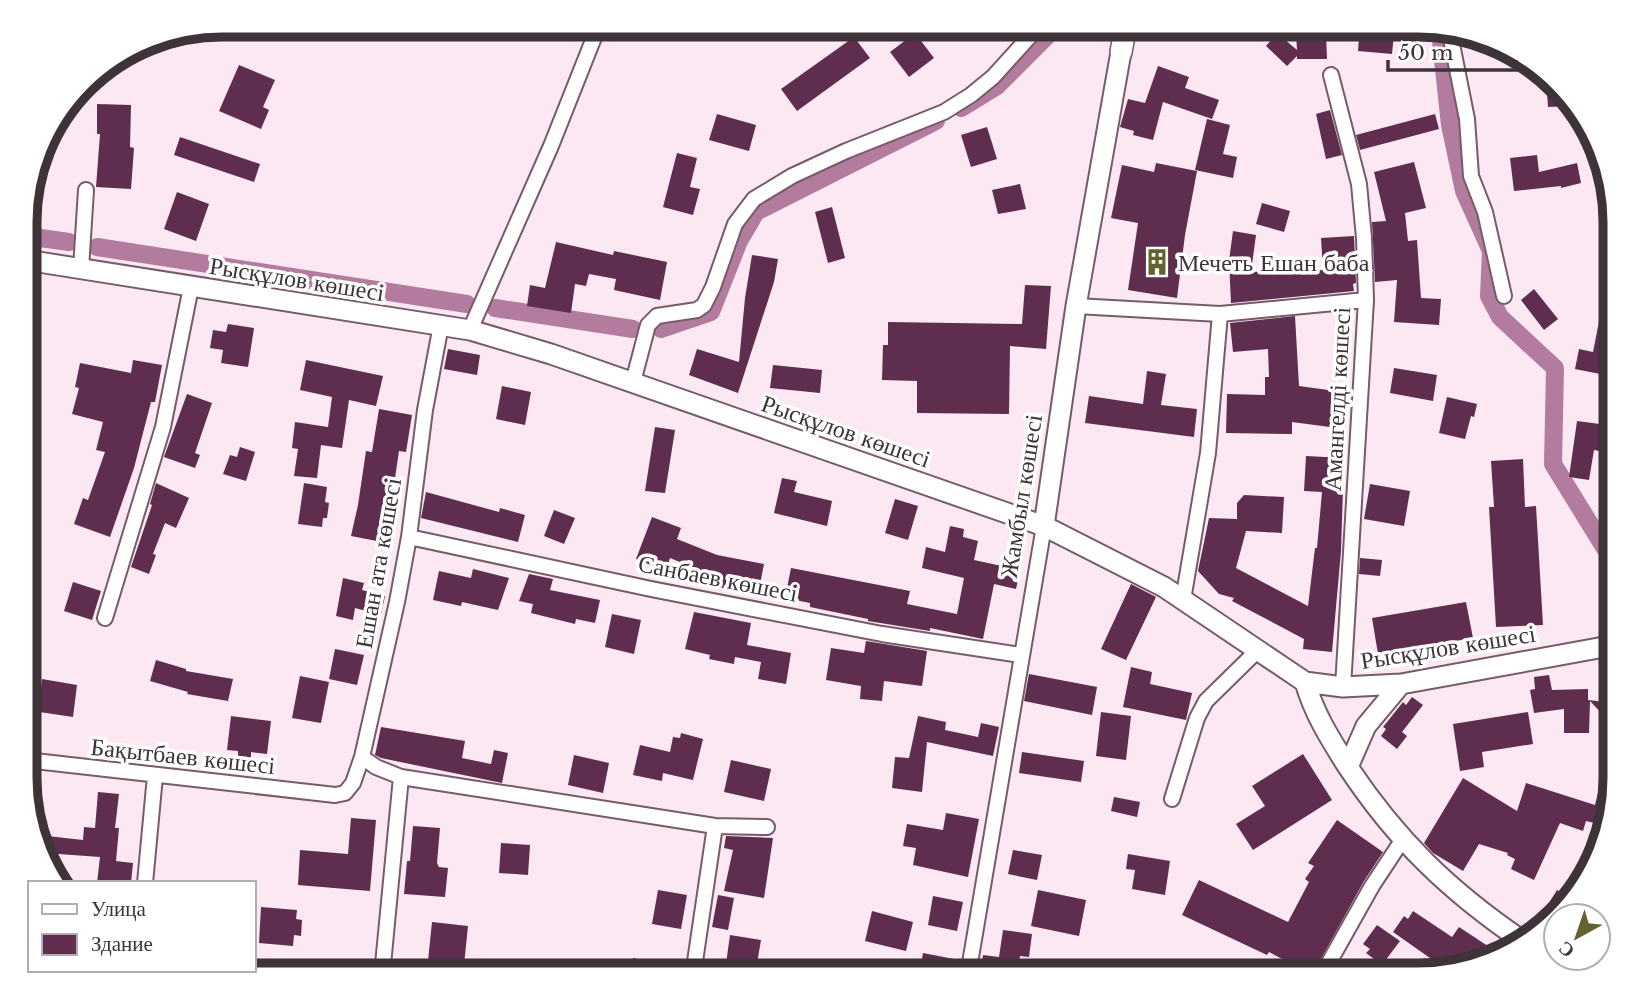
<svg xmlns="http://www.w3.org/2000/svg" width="1640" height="1000" viewBox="0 0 1640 1000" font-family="'Libre Baskerville',serif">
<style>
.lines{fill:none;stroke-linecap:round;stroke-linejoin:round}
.canal{stroke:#b37b9d;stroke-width:18}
.building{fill:#5f2e4e}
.street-casing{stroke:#765b6b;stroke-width:18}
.secondary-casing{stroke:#765b6b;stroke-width:23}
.primary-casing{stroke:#765b6b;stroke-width:24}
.street{stroke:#fff;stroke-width:14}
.secondary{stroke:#fff;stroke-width:19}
.primary{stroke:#fff;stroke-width:21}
.labels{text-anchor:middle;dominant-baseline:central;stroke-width:7;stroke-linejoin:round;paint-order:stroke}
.poi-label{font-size:24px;fill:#3f333a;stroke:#fff;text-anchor:start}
.street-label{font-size:24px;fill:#3f333a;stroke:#fff}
.rim{fill:none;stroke:#3f333a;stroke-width:9}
</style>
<rect width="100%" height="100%" fill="#fbe8f3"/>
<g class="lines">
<path class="canal" d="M1440,31L1450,125L1464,191L1491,251L1489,296L1500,317L1555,368L1553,464L1606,550L1615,556
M961,108L997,86L1058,25
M26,236L69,242
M97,247L467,304
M495,308L633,329
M661,329L711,312L739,241L756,212L936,121"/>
</g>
<path class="building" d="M1360,24H1395L1392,54L1358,51Z
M915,33L934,58L909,77L890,52Z
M1277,33L1297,50L1296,34H1326L1327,59H1297V56L1287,66L1266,46Z
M854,37L870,58L797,111L781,89Z
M239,65L275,80L263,107L269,110L261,129L219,111Z
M1158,66L1189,77L1185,88L1219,100L1212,119L1163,102L1153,140L1133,135L1134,131L1120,127L1128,99L1145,103Z
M1546,77L1573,106L1548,107Z
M97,104L131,105L130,147L134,148L131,189L96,187L100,134H97Z
M1330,110L1342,155L1326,159L1316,114Z
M717,114L756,125L749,151L709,140Z
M1435,114L1439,129L1360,150L1356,135Z
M1207,119L1230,125L1223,154L1237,157L1233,178L1195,170Z
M987,127L997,159L971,167L961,135Z
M180,137L260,164L254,182L174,155Z
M677,153L697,158L690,187L700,189L693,215L663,207Z
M1537,155L1539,172L1577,163L1581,183L1561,188V186L1514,191L1510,158Z
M1414,162L1426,208L1405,213L1408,241L1417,240L1421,298L1441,299L1439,325L1394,322L1397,280L1375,282L1372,222L1386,221L1374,172Z
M1156,163L1197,171L1185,235L1177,298L1128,290L1138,223L1111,218L1122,165L1154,172Z
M1020,184L1026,209L998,214L992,190Z
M177,192L209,204L196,241L164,229Z
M1262,203L1290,211L1284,232L1256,224Z
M832,207L845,258L828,263L815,212Z
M1233,231L1256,235L1251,272L1276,271V274L1323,270L1321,238L1354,236L1356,283L1353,284L1354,291L1231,303L1229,261Z
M556,242L613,255L614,251L667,262L660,300L614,290L616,279L589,274L586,286L575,284L571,313L527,306L530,285L545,288Z
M752,255L778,259L774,282L738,393L689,375L697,349L739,362L745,298Z
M1025,285L1051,286L1046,349L1010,346L1009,414L917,413V381L882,380L883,345H888V322L1022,324Z
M1534,289L1558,319L1544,330L1521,300Z
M1603,301L1615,304V377L1575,369L1579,349L1593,352Z
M1295,316L1299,386L1343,392L1349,402L1345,429L1292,422V434L1226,433L1227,394L1265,395V377H1269L1268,349L1233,352L1230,323Z
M228,324L254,328L248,367L221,363L223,350L210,348L213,330L226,332Z
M448,349L480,355L477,375L444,369Z
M133,360L162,365L155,402H151L134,468L110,537L74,524L83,498L88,500L105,452L96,450L103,422L72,414L79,388L75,387L80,363L131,373Z
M306,360L383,376L376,406L349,400L342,448L321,445L317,478L294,476L298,449L292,448L295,422L328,427L332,397L300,390Z
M773,365L822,370L820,393L770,388Z
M1394,368L1437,375L1433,401L1390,393Z
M1147,371L1166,374L1161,405L1197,409L1194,437L1085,423L1089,396L1143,404Z
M502,386L531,392L525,425L496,419Z
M187,394L212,403L195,453L200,455L195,468L164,457Z
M1447,397L1477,404L1474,417L1471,416L1465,439L1439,433Z
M379,409L412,415L406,452L399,451L390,512L398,513L392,544L351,536L358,505L366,451L372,452Z
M1577,421L1615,426V454L1594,450L1589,480L1569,477Z
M655,427L675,430L665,493L645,491Z
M240,447L255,452L246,481L223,474L230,455L237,457Z
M1306,456L1344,458L1341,551L1332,652L1303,649L1304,639L1232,601L1234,598L1219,594L1198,571L1209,518L1237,519V503L1244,495L1284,497L1282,533L1246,531L1236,568L1308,606L1315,548H1317L1322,492L1304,491Z
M1523,459L1525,507L1536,506L1543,625L1496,627L1489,507H1494L1491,461Z
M1607,467H1615V522L1599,519Z
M782,478L797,481L794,492L832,501L827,526L774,513Z
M156,483L189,498L176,528L165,523L153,554L156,555L149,574L131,567L152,505L150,504Z
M304,483L327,487L325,502L329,503L327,518H323L322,527L298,524Z
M1370,484L1410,491L1404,526L1364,519Z
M426,492L499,512L500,508L525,515L518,542L421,518Z
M895,499L918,506L908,540L885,533Z
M554,510L575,518L564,544L544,536Z
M652,517L681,528L677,539L717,555L764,564L758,594L718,587L719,578L670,558L666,571L636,559Z
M950,526L964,529L963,537L978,541L974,560L1020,570L1016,589L994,584L983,639L930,628V631L868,621V619L810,607V603L785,598L791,568L910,591L907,604L957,614L964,578L922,568L926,547L945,552Z
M1360,558L1382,560L1380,576L1359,574Z
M473,569L509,578L498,610L462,602L461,606L433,600L439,571L471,578Z
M529,574L553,579L550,590L600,600L595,623L576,619L575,624L531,613L533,604L519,601Z
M343,578L364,583L362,590L385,596L381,615L355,608L353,620L336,616Z
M73,582L101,591L92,620L64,611Z
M1131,584L1156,597L1126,660L1101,649Z
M1466,602L1473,638L1378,654L1372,618Z
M694,612L751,623L747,645L791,653L786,684L758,679L761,662L735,657L734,664L709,659L710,655L685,649Z
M612,614L641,620L634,654L605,647Z
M866,641L927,651L922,686L884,681L882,701L860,699L861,686L826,680L831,648L864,653Z
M335,649L364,655L357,685L329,679Z
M156,660L186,669V671L233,679L228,701L187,694L188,692L150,681Z
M1131,667L1152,672L1150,684L1192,693L1186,720L1123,707Z
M1029,674L1097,687L1092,715L1024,701Z
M1549,675L1552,690L1588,689V700L1615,703V728L1590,701L1589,733H1564V709L1534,713L1530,690L1535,689L1534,677Z
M300,676L329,682L321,723L292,718Z
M42,679L77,685L73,717L26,710V686L41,688Z
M1412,697L1423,705L1402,732L1407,736L1397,749L1381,736L1386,729L1383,727L1403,702L1406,705Z
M1101,712L1131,716L1126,760L1096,756Z
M1528,712L1533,744L1482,752L1484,767L1460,771L1453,724Z
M231,716L271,721L267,754L251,752V758L238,756V751L227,750Z
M918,716L946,722L945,730L978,737L981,723L999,727L993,756L927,742L922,792L892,788L895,757L909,758Z
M381,727L465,741L462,758L491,764L494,750L508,753L502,783L381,758L375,755Z
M681,733L703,739L693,780L663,773L662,781L633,775L640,745L670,752L673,737L680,738Z
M1022,752L1084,761L1081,782L1019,773Z
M1303,754L1332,800L1253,850L1236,824L1265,806L1252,786Z
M574,755L609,763L603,793L568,785Z
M731,760L771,769L764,801L724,792Z
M1463,778L1517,811L1526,783L1595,805L1599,788L1615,792L1603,825L1586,821L1583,831L1560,823L1534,880L1511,869L1515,859L1507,855L1508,853L1479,844L1463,871L1433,853L1424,843Z
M98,792L119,794L115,828H119L116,861L133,863L131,883H97L100,857L45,853L38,835L83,840L84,827L95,828Z
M1114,797L1140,802L1137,817L1111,811Z
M946,813L979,819L968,877L913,865L916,848L903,846L907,824L943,830Z
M351,818L376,820L370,891L298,885L300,850L348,854Z
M1337,820L1383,852L1364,881L1312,975L1269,952L1267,955L1182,915L1199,880L1288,922L1309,882L1305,879L1314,866L1308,863Z
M413,826L440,828L437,863L439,867L448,868L445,897L404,894L407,861H410Z
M726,836L773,838L764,898L724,891L733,850L724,848Z
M501,843L530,845L528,875L499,873Z
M1013,850L1042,855L1037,880L1008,874Z
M1128,854L1170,861L1165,895L1132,889L1135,870L1126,869Z
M658,890L687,895L681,929L652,924Z
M1038,890L1086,900L1079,936L1031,926Z
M1557,890L1571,898L1537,930L1534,927Z
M718,895L734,898L728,930L712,927Z
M933,896L963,902L957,931L928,925Z
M261,907L297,910L296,919L302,920L301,936L294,935L293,946L259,943Z
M872,911L913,922L906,951L865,941Z
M1413,911L1452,937L1459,927L1500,954L1471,963L1464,958L1459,967L1447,970L1393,932L1404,916L1408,919Z
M432,922L468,926L464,965L428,961Z
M1377,925L1400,941L1382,965L1366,953L1370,949L1363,944Z
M1003,930L1032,934L1029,957L1020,956L1017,975H980L983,955L999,957Z
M730,935L761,940L755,975L725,971Z
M923,953L954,959L951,975H919Z
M633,958L684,969V975H629Z"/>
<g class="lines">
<defs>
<path id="street" d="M1450,34L1467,119L1471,176L1485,212L1504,296
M1331,75L1359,184L1364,238L1366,300L1343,687
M1609,215L1611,195
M81,269L86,190
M1076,306L1220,314L1366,300
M470,330L551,146L599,25
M633,382L648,325L657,316L697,310L704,305L713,287L735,224L754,199L792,176L846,151L944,112L971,95L993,77L1040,25
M409,537L651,589L882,634L1021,655
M1183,600L1208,453L1220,314
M105,618L163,427L191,287
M362,757L376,767L401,777L715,826L767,827
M26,760L335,795L345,793L353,783L362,757L397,602L409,537L425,410L441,325
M1172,799L1197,718L1206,701L1258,650
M145,883L155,776
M382,975L401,777
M693,975L715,826
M968,975L1044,526
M1322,975L1372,886L1403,839"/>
<path id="secondary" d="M26,260L470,330L551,354L1044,526L1164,587L1305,682L1343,687L1401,684L1615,645
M1044,526L1076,306L1121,52
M1305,682C1314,713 1329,737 1346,764C1396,840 1449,891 1524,942
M1348,767L1366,726L1401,684"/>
<path id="primary" d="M1121,52L1126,25"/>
</defs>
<use href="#street" class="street-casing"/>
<use href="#secondary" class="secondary-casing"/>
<use href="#primary" class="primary-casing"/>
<use href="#street" class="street"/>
<use href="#secondary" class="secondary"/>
<use href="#primary" class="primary"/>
</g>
<defs>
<symbol id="building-bare" viewBox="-9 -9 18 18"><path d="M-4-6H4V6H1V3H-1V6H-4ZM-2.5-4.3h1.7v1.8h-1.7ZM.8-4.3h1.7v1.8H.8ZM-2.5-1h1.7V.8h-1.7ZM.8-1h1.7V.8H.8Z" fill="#646330" stroke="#fff" stroke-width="2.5" paint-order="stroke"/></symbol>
</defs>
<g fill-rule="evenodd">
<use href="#building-bare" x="1138" y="243" width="38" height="38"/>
</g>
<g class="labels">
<g class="poi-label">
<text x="1178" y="262">Мечеть Ешан баба</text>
</g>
<g class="street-label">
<text transform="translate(297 279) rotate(9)">Рысқұлов көшесі</text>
<text transform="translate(1337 399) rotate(-87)">Амангелді көшесі</text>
<text transform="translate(846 431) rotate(19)">Рысқұлов көшесі</text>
<text transform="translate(1021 496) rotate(-81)">Жамбыл көшесі</text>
<text transform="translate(378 563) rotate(-80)">Ешан ата көшесі</text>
<text transform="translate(718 578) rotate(11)">Санбаев көшесі</text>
<text transform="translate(1448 647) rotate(-9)">Рысқұлов көшесі</text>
<text transform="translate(183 756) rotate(6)">Бақытбаев көшесі</text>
</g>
</g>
<path d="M0 0H1640V1000H0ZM222 37H1418A185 185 0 0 1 1603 222V778A185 185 0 0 1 1418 963H222A185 185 0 0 1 37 778V222A185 185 0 0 1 222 37Z" fill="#fff" fill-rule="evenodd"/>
<path class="rim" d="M222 37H1418A185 185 0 0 1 1603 222V778A185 185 0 0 1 1418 963H222A185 185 0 0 1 37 778V222A185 185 0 0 1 222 37Z"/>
<rect x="28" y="881" width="228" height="91" fill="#ffffff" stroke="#b2adb0" stroke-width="2"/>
<rect x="42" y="904" width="35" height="10" fill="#ffffff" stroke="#b2adb0" stroke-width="2"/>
<text x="91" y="916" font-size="21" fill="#3f333a">Улица</text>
<rect x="42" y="934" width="35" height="21" fill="#5f2e4e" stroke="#b2adb0" stroke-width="2"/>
<text x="91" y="951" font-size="21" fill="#3f333a">Здание</text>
<g transform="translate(1577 937) rotate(220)"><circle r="33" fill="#ffffff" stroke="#b2adb0" stroke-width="2"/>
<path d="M0-5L12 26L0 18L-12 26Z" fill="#646330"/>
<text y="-10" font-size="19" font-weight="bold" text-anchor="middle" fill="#3f333a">С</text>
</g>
<path d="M1388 60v10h128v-10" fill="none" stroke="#3f333a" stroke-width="3.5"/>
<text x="1398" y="60" font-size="21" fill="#3f333a" stroke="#ffffff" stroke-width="5" paint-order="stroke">50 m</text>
</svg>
